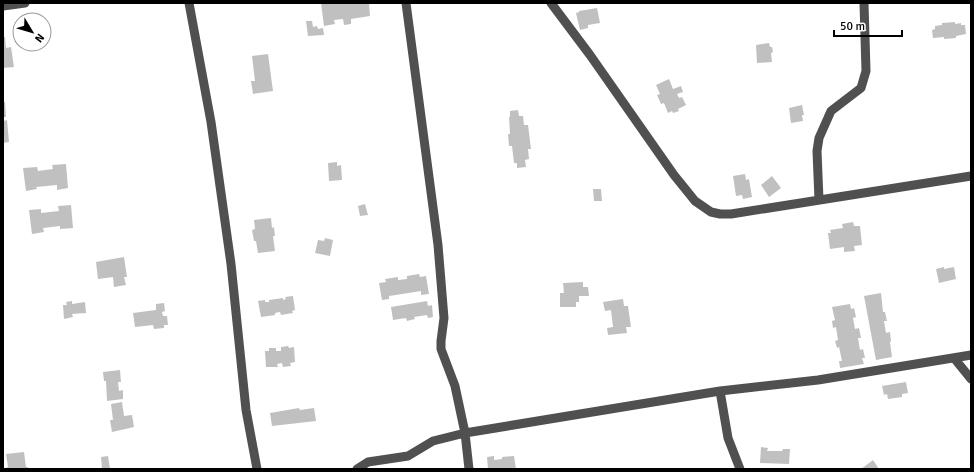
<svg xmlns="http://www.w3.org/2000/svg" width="974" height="472" viewBox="0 0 974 472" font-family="Signika,sans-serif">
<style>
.building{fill:#c0c0c0}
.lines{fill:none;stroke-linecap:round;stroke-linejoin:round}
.minor{stroke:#505050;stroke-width:9}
</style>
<rect width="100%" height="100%" fill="#fff"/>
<path class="building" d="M321,3H369L370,16L351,19V24L344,25L343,19L334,20L335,24L324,26Z
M597,8L600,23L588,25V28L580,30L576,13L579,12V11Z
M306,21H312L313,27L317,26L318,29L323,28L324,35L308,36Z
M955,22V24L961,23V25H965L966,34L956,36V38L944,39V37L933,38L932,30L935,29V26L942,25V23Z
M3,37H5L6,48L11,47L14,67L3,68Z
M769,43L770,47H772L773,52L771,53L772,62L757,63L756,45Z
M268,54L273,91L253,94L251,81H255L252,56Z
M669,79L673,89L681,86L683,92L677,94L679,98L682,97L686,105L678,109L679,111L673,113L672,111L668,113L664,103L661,104L657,95L660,94L656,85Z
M3,102H5L6,117H3Z
M802,105L804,115H802L803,121L791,123L789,108Z
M518,110L519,116H523L524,125H528L531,149H528L529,159L525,160L526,167L517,168V163H514L512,146H509L508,134H510L509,117H510V111Z
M7,120L9,142L3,143V121Z
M337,162V166L341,165L342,180L329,181L328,163Z
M66,164L68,188L57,190V185L36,187L37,189L26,191L23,168L37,167L38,171L53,169L52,165Z
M745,174L746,180L749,179L752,197L743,199L742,195L736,196L733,176Z
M772,176L781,188L769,197L761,185Z
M593,189H601L602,201H594Z
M365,204L368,215L360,216L358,206Z
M71,205L73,228L60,229V226L43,228L44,232L32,234L29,210L41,209V213L59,211L58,206Z
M271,218L272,228L274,227L275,236H273L275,251L258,253L256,241H254L252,230L255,229L254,220Z
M853,222L854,226H860L862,245L854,246L855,251L844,252V247L830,249L828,233H831L830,230L843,228L842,224Z
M325,238L333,240L330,256L315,253L318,240L324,241Z
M124,257L127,277H124L126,285L114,287L113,277L98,279L96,262Z
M944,267V269L954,267L956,279L939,283L936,269Z
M419,274L420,277L426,276L429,294L421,295V291L389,296V299L382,300L379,283L386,282L385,279L398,277V280L407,279V276Z
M583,282V287H588L589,296H579V302H576V307H560V293H564L563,283Z
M881,293L883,312H885L887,321H884L886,333L890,332L891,341L890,342L892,357L876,360L864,296Z
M293,296L295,310L292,311L293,313L281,315L280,312L275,313V315L261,317L258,301L265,300V302H269V300L283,298V300L286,299L285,297Z
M623,299L624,306H628L631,327H626L627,333L608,335L607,328L613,327L611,310L605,311L603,302Z
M72,301V304L85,302L86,313L72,314L73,317L64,319L63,305H67L66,302Z
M427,301L428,306L432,305L433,317L428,318L427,315L414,317L415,319L407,321L406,318L393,320L391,307Z
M164,303L165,311L162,312L163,316H167L168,325H164V328L154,329L153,325L135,327L133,313L156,310V304Z
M850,304L851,309L854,308L856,317L853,318L855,329L859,328L861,338H858L860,350L863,349L865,358H862L864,364L840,368L839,361H842L839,347L837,348L835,341L838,340L836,327L833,328L832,321L835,320L832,307Z
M288,346L289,348L294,347L295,362L290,363L291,366L283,367L282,363L277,364L278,367H266L265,351H269V348H276V351H281V347Z
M120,370L121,382H118L119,391L123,390V399L107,401L106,381H104L103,372Z
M906,382L908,393L902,394V397L888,399L887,394L884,395L882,386Z
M122,402L124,416L132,415L134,427L112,432L110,420H113L111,404Z
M299,408L300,410L314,408L316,421L272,426L270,413Z
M761,447L768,448L767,451H782L783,449H790L789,464L760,463Z
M24,452L26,467H28V469H3L8,467L6,454Z
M108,456L110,469H102L101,457Z
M494,456V460L502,459V457L514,456L516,469H488L487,457Z
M873,460L879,469H861Z"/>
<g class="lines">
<path class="minor" d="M189,3L211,122L231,264L246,410L257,469
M406,3L438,245L444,318L441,341V349L455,386L465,433L469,469
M551,3L590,55L674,175L695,201L711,212L720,214H731L971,176
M3,6L25,3
M819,200L817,151L819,138L831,111L861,88L866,71L864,3
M954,358L971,379
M720,391L728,438L740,469
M357,469L368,462L408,456L433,441L465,433L720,391L818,380L971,355"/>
</g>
<rect width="974" height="472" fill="none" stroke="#000000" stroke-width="8"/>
<g transform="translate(32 32) rotate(128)"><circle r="19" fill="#ffffff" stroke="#999999"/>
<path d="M0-3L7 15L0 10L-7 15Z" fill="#000000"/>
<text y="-6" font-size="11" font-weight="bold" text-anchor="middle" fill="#000000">N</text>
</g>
<path d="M834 30v6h68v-6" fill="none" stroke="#000000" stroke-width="2"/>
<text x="840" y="30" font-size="12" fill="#000000" stroke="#ffffff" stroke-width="3" paint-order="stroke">50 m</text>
</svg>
